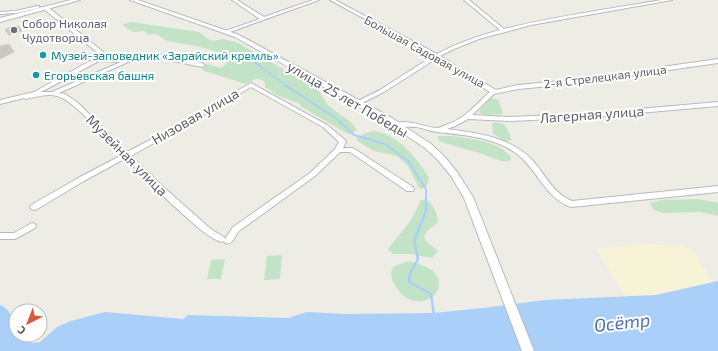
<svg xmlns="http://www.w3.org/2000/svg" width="718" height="351" viewBox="0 0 718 351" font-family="'Exo 2',sans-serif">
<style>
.green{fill:#c3e3c6}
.sand{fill:#f7f3d6}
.water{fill:#aacff8}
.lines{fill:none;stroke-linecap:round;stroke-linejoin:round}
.stream-far2{stroke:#aacff8;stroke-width:1.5}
.stream-far1{stroke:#aacff8;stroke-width:2}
.stream{stroke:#aacff8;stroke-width:2.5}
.building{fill:#c9c7c2;stroke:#d2cfc4}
.minor-casing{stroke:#b7b9be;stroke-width:2}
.secondary-casing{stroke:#b8babf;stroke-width:2}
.minor{fill:#fff;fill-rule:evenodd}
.secondary{fill:#fff;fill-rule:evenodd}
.worship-dot{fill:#6b7280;stroke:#fff;stroke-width:1.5}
.culture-dot{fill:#0f9aa8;stroke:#fff;stroke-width:1.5}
.labels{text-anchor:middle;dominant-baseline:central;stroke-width:4;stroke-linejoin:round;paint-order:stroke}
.far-worship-label{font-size:12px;fill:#5b616d;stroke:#fff;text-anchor:start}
.far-street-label{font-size:12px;fill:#5d5f64;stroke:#fff}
.far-culture-label{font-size:12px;fill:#0d838f;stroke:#fff;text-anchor:start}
.street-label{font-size:14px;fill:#5d5f64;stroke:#fff}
.near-water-label{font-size:18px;font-style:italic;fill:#4c74b2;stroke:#fff}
</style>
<rect width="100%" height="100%" fill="#eeede5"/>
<path class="green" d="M131,22L199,32L211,41L224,39L238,43L318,89C323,96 325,104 333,109C341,116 352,120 357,130L351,134H348L300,106L301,104L279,96L265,87V82C258,76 253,80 246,84L204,71L201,67L207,64L221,68L233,57L201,47L167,41L156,34L149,35L144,31L133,32L122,25Z
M491,98L499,100L503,114L485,115L478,112Z
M495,122L505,125L512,140L505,141L493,134L492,124Z
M374,131C399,135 417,158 429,178L427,186L422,189L419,188L408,166L397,156L374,151L357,141V138L363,134Z
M438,136C457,135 502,140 511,158L510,161H501L479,153L441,142L438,139Z
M698,199L718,203V216L701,212L663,213L654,210L650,203L661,200Z
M421,200L429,201C435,208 437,213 438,222L427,231L424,236L426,241L438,251L432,258L411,254H393L388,249L411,220Z
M282,255L280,279L264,280L267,256Z
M225,259L221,279H207L211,260Z
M408,261C473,274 420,326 396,287C391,280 390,274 393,267Z"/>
<path class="sand" d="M641,244L685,246L695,252L712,283L656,295H624L596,249Z"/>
<path class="water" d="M718,281V351H0V305C11,308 16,325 16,335H26L32,343L40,342L57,327L71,321L105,312L183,319L188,315L288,318L307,312L345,314L433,313L483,308L545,300L656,295Z"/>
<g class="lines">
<path class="stream-far2" d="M246,56L287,86"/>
<path class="stream-far1" d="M285,85L337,119L354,135L385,144L408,161L426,189V200"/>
<path class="stream" d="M426,199V211L414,241L418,259L410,274L409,282L431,294L434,315"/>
</g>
<path class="building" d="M12,26H19L22,31L9,35L5,30Z
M9,44L14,52L0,59V46Z"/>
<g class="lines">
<defs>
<path id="minor" d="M232,0H237L264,17L313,0H319L227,33L225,32V31L260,19Z
M330,0H335L437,54C457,43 478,36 500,30L464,0H469L504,29C556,16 609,9 662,0H672L531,25L479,39L454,49L440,56L496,90L518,85L571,80L718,59V63L571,84L518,89L494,94L472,115L511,117L593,113L718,102V106L593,117L511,121L468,119L455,126L447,129C478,133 512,137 534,162C546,176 553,193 572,201L718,186V192L571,207C545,198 538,170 517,154C495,137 464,135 437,132C430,131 423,128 416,127C409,126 402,128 395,126L394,125C404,117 426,128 437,128C439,128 443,126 446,125C465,119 476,104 490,92L437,58L384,92L360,104H356V102L380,90L433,56Z
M37,6H39V8L16,13L0,14V12L16,11Z
M41,7L49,8L102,51L105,54L103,58L127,59L154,53L202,63L205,65L202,67L154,57L128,62L59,93L65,94L77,102L127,152L175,127L251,83L327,125L345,140L346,142L343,148H353L413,187L414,189L413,191H407L350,152H340L315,176L239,231C235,236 232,246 225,243L224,241L221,242C207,237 197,226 186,217C165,198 145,179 126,158L84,181L37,209L34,210L31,209L30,207L31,205L80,177L122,155C109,141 74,100 57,96C47,93 36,97 26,99L24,98L0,104V100L34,92L99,56V54L98,53L45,10L41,9ZM99,61L121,62L52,92H41ZM251,87L323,127L339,142L335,149L310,173L233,227L225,239L224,237L212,230L161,185L131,156L179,129Z
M32,223L35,224L36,226L35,228L15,239H0V233H14Z"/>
<path id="secondary" d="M71,0H80L0,22V18Z
M130,0H138L239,35L392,118L431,144L444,156L457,172L473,197L534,351H522L464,198L451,176L438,160L425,148L386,122L235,37Z"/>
</defs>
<use href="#minor" class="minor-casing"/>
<use href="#secondary" class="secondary-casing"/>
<use href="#minor" class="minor"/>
<use href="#secondary" class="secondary"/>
</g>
<circle class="worship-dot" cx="14" cy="30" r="4"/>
<g class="culture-dot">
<circle cx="43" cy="55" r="4"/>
<circle cx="36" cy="75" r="4"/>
</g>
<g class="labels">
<g class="far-worship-label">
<text x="22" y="23">Собор Николая<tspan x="22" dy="14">Чудотворца</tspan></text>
</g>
<g class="far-street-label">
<text transform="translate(425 51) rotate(29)">Большая Садовая улица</text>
<text transform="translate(605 76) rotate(-7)">2-я Стрелецкая улица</text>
</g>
<g class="far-culture-label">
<text x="51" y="55">Музей-заповедник «Зарайский кремль»</text>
<text x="44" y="75">Егорьевская башня</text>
</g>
<g class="street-label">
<text transform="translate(348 99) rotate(30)">улица 25 лет Победы</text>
<text transform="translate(592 114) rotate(-4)">Лагерная улица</text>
<text transform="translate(195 116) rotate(-30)">Низовая улица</text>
<text transform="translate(127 155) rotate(45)">Музейная улица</text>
</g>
<g class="near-water-label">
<text transform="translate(622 322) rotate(-6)">Осётр</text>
</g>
</g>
<g transform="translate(28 323) rotate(222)"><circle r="19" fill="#ffffff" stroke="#bebfc1"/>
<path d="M0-3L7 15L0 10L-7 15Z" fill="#db583d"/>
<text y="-6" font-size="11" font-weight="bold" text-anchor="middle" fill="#5d5f64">С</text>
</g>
</svg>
